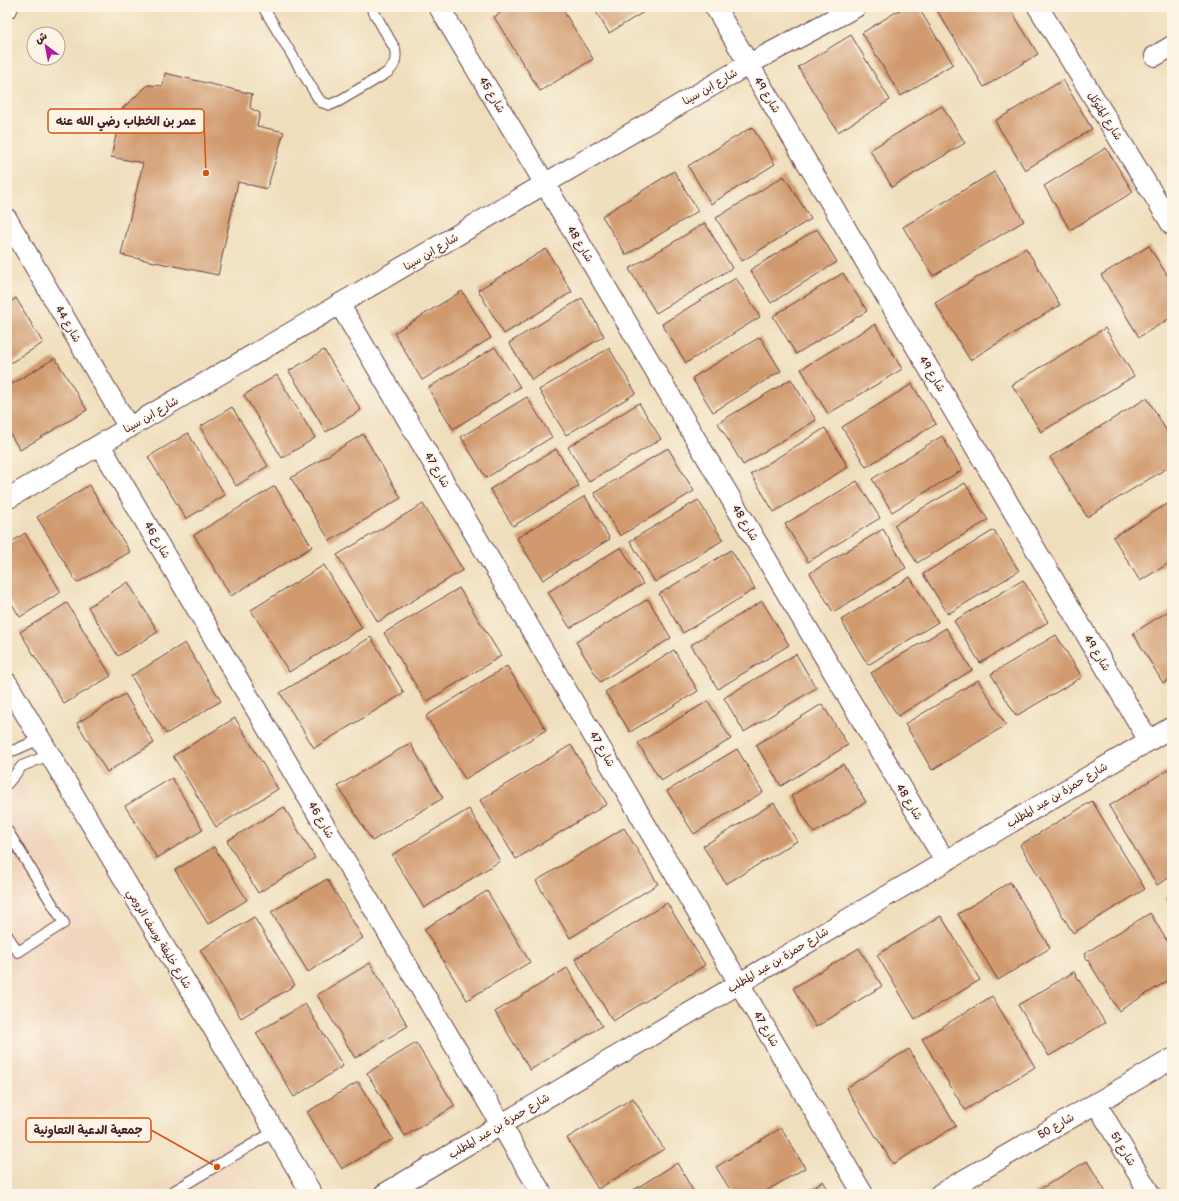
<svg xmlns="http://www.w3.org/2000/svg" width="1179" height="1201" viewBox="0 0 1179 1201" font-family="'Balsamiq Sans','Playpen Sans Arabic',sans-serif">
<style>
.built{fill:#f1d5bd}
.building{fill:#d09a6e}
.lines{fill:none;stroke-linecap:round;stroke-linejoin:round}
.service-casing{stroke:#633c41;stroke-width:12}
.minor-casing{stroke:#633c41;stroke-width:22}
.service{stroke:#fff;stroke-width:10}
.minor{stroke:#fff;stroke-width:20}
.labels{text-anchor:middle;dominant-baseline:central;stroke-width:3;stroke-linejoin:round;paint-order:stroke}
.street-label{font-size:11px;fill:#4a1f2b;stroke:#fcf5e5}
.leader{fill:none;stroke:#d8530f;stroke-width:1.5}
.callout-dot{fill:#d8530f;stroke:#fcf5e5;stroke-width:1.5}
.callout{fill:#fcf5e5;stroke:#d8530f;stroke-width:1.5}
.callout-label{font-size:12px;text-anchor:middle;font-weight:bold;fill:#4a1f2b}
</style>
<rect width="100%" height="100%" fill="#fcf5e5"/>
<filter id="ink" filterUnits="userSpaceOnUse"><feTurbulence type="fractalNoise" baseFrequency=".025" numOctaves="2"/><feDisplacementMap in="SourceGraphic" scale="8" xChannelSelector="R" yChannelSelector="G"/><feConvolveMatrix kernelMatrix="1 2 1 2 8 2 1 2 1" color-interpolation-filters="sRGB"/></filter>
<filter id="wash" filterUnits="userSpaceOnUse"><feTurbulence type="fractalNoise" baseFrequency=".012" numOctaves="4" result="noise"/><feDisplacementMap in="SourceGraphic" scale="16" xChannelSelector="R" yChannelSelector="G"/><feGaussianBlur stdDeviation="0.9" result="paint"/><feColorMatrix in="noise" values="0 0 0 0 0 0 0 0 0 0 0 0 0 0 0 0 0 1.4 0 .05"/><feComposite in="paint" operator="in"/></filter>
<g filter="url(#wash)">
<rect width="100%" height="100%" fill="#efdebc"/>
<path class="built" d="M7,760L185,1061L7,1167Z
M230,1139L263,1194H143Z"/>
<g id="blocks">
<path class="building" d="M510,7H561L593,59L540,91L494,17Z
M593,7H652L609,33Z
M904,7H918L953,64L901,96L862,33Z
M935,7H1009L1038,54L984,87Z
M851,35L890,100L838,132L798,67Z
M165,73L252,94L250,108L260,113L257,126L284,132L267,189L238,182L218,275L121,255L143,163L111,157L122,109L148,85L163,86Z
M1063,80L1092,129L1025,170L995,121Z
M942,106L965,143L892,187L870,150Z
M752,127L775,164L711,204L688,166Z
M1106,148L1133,192L1070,230L1044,186Z
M674,171L698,211L626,255L602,216Z
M994,172L1024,221L933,276L903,227Z
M784,176L811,219L742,261L716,218Z
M705,223L732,268L656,313L629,269Z
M817,229L837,262L771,303L750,270Z
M1149,246L1172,283V317L1139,337L1101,275Z
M1026,248L1060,305L970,360L935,303Z
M546,249L572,292L504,334L478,290Z
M843,273L867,311L796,354L773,316Z
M736,278L760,317L686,363L662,324Z
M462,291L491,338L422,380L394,333Z
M16,298L43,343L7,365V304Z
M582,298L604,336L532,380L509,343Z
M875,324L902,369L828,414L801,369Z
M1105,328L1134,376L1041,432L1012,385Z
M760,337L781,371L713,412L692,378Z
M495,347L520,387L453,429L428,388Z
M609,348L636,393L566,435L539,390Z
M324,350L361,410L326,432L289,371Z
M55,358L87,410L20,450L7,429V387Z
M277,375L315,438L282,458L244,395Z
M791,379L816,420L743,465L718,423Z
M912,384L936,424L866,467L842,427Z
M527,397L552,437L486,478L461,437Z
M1147,398L1172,440V465L1087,517L1050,457Z
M639,403L661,439L589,482L568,447Z
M232,407L268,466L236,486L200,427Z
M825,428L848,467L774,512L751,474Z
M188,433L225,495L186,519L148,457Z
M363,434L401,498L330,541L291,478Z
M942,436L962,470L892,512L872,479Z
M668,448L694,491L620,536L594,493Z
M556,449L579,486L513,526L490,489Z
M857,481L880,518L808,562L785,524Z
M965,483L988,520L917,563L894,525Z
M89,485L130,552L77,583L37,517Z
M275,486L312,547L231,596L194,535Z
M585,496L610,539L543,580L517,538Z
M698,500L723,540L655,582L630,541Z
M1172,501V561L1140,581L1113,537Z
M423,504L463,570L378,622L337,555Z
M883,529L906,568L833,612L810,573Z
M994,530L1019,571L948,614L923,574Z
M25,533L61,592L20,617L7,596V545Z
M621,547L643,584L570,628L548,592Z
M731,550L755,589L683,633L659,594Z
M324,565L362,628L289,672L251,610Z
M910,577L938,622L868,665L841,620Z
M1023,580L1048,622L980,663L954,621Z
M128,582L158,632L118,656L88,607Z
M459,588L501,656L426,702L384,633Z
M648,599L671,638L600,682L576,642Z
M762,601L789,645L718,689L691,645Z
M67,603L111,676L64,704L20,632Z
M1172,609V678L1163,683L1133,633Z
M946,628L972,670L898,716L871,673Z
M1056,635L1082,677L1016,716L991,674Z
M371,637L404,693L314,748L280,693Z
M185,643L221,701L166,734L131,676Z
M674,650L698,691L630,732L605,692Z
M796,654L816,688L744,732L724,698Z
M507,666L546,730L465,779L426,716Z
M978,680L1006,725L932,770L905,724Z
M125,694L154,743L107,772L77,723Z
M708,701L731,739L661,781L638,743Z
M822,704L848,745L781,786L756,745Z
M235,718L278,789L216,827L173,756Z
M410,743L443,798L372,841L338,786Z
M571,745L607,804L516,859L480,800Z
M737,749L763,792L694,834L667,791Z
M843,764L866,802L814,833L791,796Z
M1169,769L1172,774V876L1157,885L1109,806Z
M172,778L203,830L157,858L125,806Z
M1092,801L1145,889L1073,933L1020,845Z
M774,803L797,841L726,884L703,846Z
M284,807L315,858L258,893L227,841Z
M469,809L500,861L424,908L392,855Z
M624,828L658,884L570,938L536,881Z
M214,847L247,900L208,924L175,870Z
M327,879L363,938L308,972L271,912Z
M1010,882L1050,948L998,980L958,914Z
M487,891L530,962L467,1000L424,929Z
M1172,894V909L1166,898Z
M667,903L705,965L613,1021L575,959Z
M1150,913L1172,949V978L1119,1011L1084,954Z
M941,916L980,980L915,1019L877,955Z
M254,917L295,985L241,1018L200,950Z
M859,948L882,986L816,1027L793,988Z
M370,963L408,1026L355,1058L317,995Z
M567,968L602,1026L530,1070L495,1012Z
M1074,972L1105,1023L1049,1056L1018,1005Z
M992,996L1035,1067L965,1110L922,1039Z
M305,1004L343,1066L294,1097L256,1033Z
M416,1043L455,1106L405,1136L367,1073Z
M909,1049L956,1126L893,1164L846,1088Z
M358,1082L393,1139L342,1169L307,1112Z
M633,1098L664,1149L598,1189L567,1138Z
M781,1128L805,1168L761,1194H733L716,1167Z
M1087,1161L1107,1194H1032Z
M677,1163L695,1194H627Z
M823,1181L831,1194H802Z"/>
</g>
</g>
<g filter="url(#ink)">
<use href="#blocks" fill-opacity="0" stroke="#633c41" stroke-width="1"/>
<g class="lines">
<defs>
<path id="service" d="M263,7L318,98L321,102L330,105L339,101L385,74C394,68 397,61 395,49L371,7
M7,751L15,750L40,739
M7,784L22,766L49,755
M7,830L64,923L18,952L7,935
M169,1194L275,1131"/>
<path id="minor" d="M439,7L545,184L945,861
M715,7L1149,741
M1038,7L1172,225
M7,8L8,7
M1155,56L1172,46
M7,219L129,428
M340,305L863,1194
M100,445L542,1194
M7,499L749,64L856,7
M7,683L312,1194
M1096,1103L1150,1194
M384,1194L1172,727
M940,1194L1172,1059"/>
</defs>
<use href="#service" class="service-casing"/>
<use href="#minor" class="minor-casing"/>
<use href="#service" class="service"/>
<use href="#minor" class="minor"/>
</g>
</g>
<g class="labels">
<g class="street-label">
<text transform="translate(710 87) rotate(-30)">شارع ابن سينا</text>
<text transform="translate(492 95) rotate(59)">شارع 45</text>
<text transform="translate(767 95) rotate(59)">شارع 49</text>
<text transform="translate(1105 116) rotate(58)">شارع المتوكل</text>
<text transform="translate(580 244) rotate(59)">شارع 48</text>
<text transform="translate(431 252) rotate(-31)">شارع ابن سينا</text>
<text transform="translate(68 324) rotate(60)">شارع 44</text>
<text transform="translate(932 374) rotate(59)">شارع 49</text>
<text transform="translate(151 415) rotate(-30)">شارع ابن سينا</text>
<text transform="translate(437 470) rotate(60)">شارع 47</text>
<text transform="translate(745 523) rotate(59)">شارع 48</text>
<text transform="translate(157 540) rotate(60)">شارع 46</text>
<text transform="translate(1097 653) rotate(59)">شارع 49</text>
<text transform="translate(602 749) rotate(60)">شارع 47</text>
<text transform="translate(1057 795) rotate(-31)">شارع حمزة بن عبد المطلب</text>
<text transform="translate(909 802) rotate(59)">شارع 48</text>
<text transform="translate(321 820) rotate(60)">شارع 46</text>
<text transform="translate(159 939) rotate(59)">شارع خليفة يوسف الرومي</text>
<text transform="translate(778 960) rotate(-31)">شارع حمزة بن عبد المطلب</text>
<text transform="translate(766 1029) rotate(60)">شارع 47</text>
<text transform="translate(499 1126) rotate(-31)">شارع حمزة بن عبد المطلب</text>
<text transform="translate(1056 1126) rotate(-30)">شارع 50</text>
<text transform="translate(1123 1149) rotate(59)">شارع 51</text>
</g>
</g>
<path class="leader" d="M206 173L204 121M217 1167L151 1130"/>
<g class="callout-dot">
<circle cx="206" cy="173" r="4"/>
<circle cx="217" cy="1167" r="4"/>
</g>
<g class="callout">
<rect x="48" y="109" width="156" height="24" rx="4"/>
<rect x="26" y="1118" width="125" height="24" rx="4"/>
</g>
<g class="callout-label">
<text x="126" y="125">عمر بن الخطاب رضي الله عنه</text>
<text x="88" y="1134">جمعية الدعية التعاونية</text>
</g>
<rect width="1179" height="1201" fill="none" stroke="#fcf5e5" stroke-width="24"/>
<g transform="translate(46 46) rotate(328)"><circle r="19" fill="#fcf5e5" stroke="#b59f9b"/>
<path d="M0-3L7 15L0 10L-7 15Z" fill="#b5179e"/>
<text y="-6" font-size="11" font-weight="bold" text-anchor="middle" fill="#4a1f2b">ش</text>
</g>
</svg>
